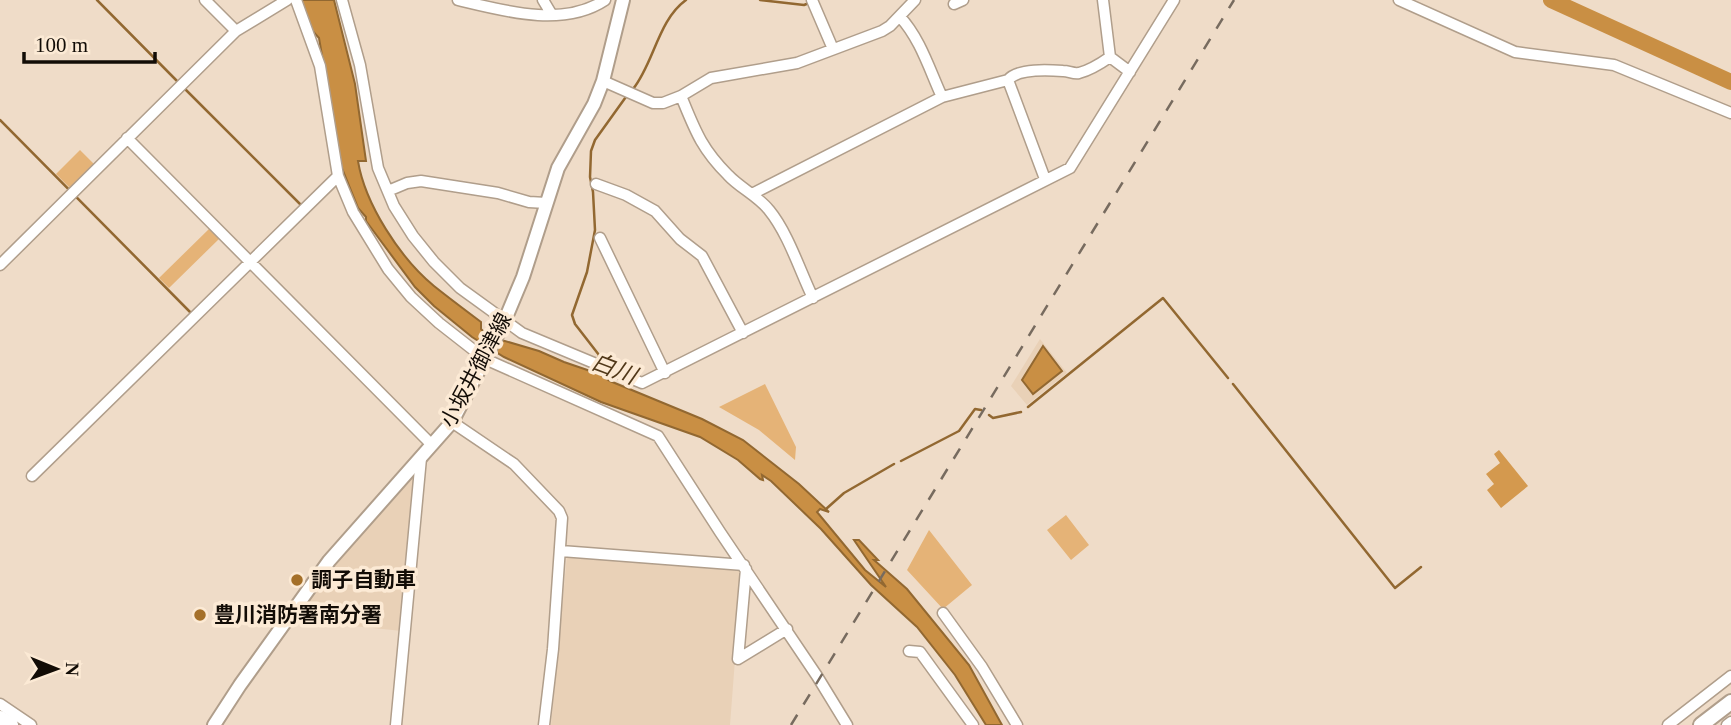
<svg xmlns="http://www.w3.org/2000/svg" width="1731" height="725" viewBox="0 0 1731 725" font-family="'Times New Roman','Noto Sans JP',serif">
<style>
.built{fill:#e9d1b7}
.green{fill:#e5b377}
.forest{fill:#d4994e}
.water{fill:#c98f44;stroke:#926831;stroke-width:2}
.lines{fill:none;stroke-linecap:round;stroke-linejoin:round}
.stream{stroke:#926831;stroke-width:2.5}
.river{stroke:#c98f44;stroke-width:16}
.minor-casing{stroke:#b09e8b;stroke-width:13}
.major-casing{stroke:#b09e8b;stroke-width:16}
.highway-casing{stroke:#b09e8b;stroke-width:18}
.minor{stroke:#fff;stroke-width:10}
.major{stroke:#fff;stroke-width:12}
.highway{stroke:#fff;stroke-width:14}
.rail{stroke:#776b5f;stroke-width:2.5;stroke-dasharray:12 12;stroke-linecap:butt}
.poi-dot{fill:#a57029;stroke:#fcead5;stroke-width:2.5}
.labels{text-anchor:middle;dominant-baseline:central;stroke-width:7;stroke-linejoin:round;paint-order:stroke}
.street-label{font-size:21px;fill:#120c06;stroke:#fcead5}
.poi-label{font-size:21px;font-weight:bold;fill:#120c06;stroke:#fcead5;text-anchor:start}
.water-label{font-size:23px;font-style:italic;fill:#513819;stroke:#fcead5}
</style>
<rect width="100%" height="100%" fill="#efdcc8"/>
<path class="built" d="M1040,339L1067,373L1027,405L1011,386Z
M417,468L402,631L295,620L335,566Z
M567,555L742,568L730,725H551Z"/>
<path class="green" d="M80,150L95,165L71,189L56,174Z
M210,228L220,238L169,288L159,278Z
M765,384L796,447L795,460L759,430L719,407Z
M1066,515L1089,545L1071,560L1047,530Z
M929,530L972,585L943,609L907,570Z"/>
<path class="forest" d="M1499,450L1528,486L1501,508L1487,490L1494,484L1486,474L1500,463L1494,454Z"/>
<path class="water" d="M300,0H334L355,84L366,161H358C365,204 400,258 434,286C449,298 465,310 481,322V329L488,336L539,351L564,362L599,374L610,381L702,419L743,440L799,484L829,512L820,509L817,512L865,570L886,587L854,540H859L878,560H874L907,589L969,665L1002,725H986L955,675L917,627L871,585L821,529L771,481L762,475L763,480L760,479L738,460L700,437L601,402L504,357L472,337L434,306L415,287L366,221V217L358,208L341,166L319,38L309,27Z
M1043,346L1062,371L1033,394L1022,380Z"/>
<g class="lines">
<path class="stream" d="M97,0L178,82
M760,0L804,5L809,3
M183,87L301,205
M633,89C654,63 658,20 686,0
M0,120L192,314
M598,359L599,355L575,324L572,315L587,272L595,230L593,192L590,177L591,151L595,140L628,94
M1233,384L1395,588L1421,567
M1028,407L1163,298L1228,378
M989,415L993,418L1021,412
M901,461L959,431L975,409L981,410
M826,509L844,493L894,464"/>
<path class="river" d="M1551,0L1731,82"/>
<defs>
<path id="minor" d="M205,0L236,31
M296,0L320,66L338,176L353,212L388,269L411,297L439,323L485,359L658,436L720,532L817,676L847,725
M342,0L360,65L378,168L394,206L413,236L434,262L460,288L522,333L642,383L1070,168L1174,0
M458,0C504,11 563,28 605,0
M543,0L552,15
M812,0L833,49
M1103,0L1110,57L1130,72
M1399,0L1515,52L1614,65L1731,113
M954,4L963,0
M900,17C920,38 930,71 942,97
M1008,80C1018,68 1049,70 1063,71C1069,71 1073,74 1079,73C1091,70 1100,64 1110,57
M603,81L653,103H663L681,96L711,78L797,63L882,31L890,26L915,0
M681,96C695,130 701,148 728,175C740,188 758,196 769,210C788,233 800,271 813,298
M127,138L432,445
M596,184L626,195L655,211L680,239L702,256L743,333
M388,191L407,183L421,181L498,193L529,202L546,203
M752,194L942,97L1008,80L1045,179
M600,238L665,373
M0,265L236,31L287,0
M452,422L514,464L559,511L562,518L553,649L544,725
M32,476L338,176
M561,551L744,565
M943,613L982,667L1017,725
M909,651L920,652L973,725
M738,659L746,569
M738,659L787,629
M0,704L31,725
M396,725L421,458
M1668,725L1731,676
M1727,725L1731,722"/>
<path id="major" d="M214,725L240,685L329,561L452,422L505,320L523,277L558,168L594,104L603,81L623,0"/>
<path id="highway" d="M0,718L11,725
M1701,725L1731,702"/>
</defs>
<use href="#minor" class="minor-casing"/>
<use href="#major" class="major-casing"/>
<use href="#highway" class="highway-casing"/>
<use href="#minor" class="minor"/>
<use href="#major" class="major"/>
<use href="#highway" class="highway"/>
<path class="rail" d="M791,725L1234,0"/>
</g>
<g class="poi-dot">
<circle cx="297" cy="580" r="7"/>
<circle cx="200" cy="615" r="7"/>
</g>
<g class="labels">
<g class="street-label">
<text transform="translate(476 370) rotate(-62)">小坂井御津線</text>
</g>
<g class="poi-label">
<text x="311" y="580">調子自動車</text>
<text x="214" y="615">豊川消防署南分署</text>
</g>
<g class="water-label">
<text transform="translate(614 369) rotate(21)">白川</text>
</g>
</g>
<g transform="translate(56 669) rotate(91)" stroke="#fcead5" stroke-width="5" paint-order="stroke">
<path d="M0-5L12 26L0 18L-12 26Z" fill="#120c06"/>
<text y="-10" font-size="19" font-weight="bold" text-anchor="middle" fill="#120c06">N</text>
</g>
<path d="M24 52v10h131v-10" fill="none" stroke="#120c06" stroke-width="3.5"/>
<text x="35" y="52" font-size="21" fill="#120c06" stroke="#fcead5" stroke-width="5" paint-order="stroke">100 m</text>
</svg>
